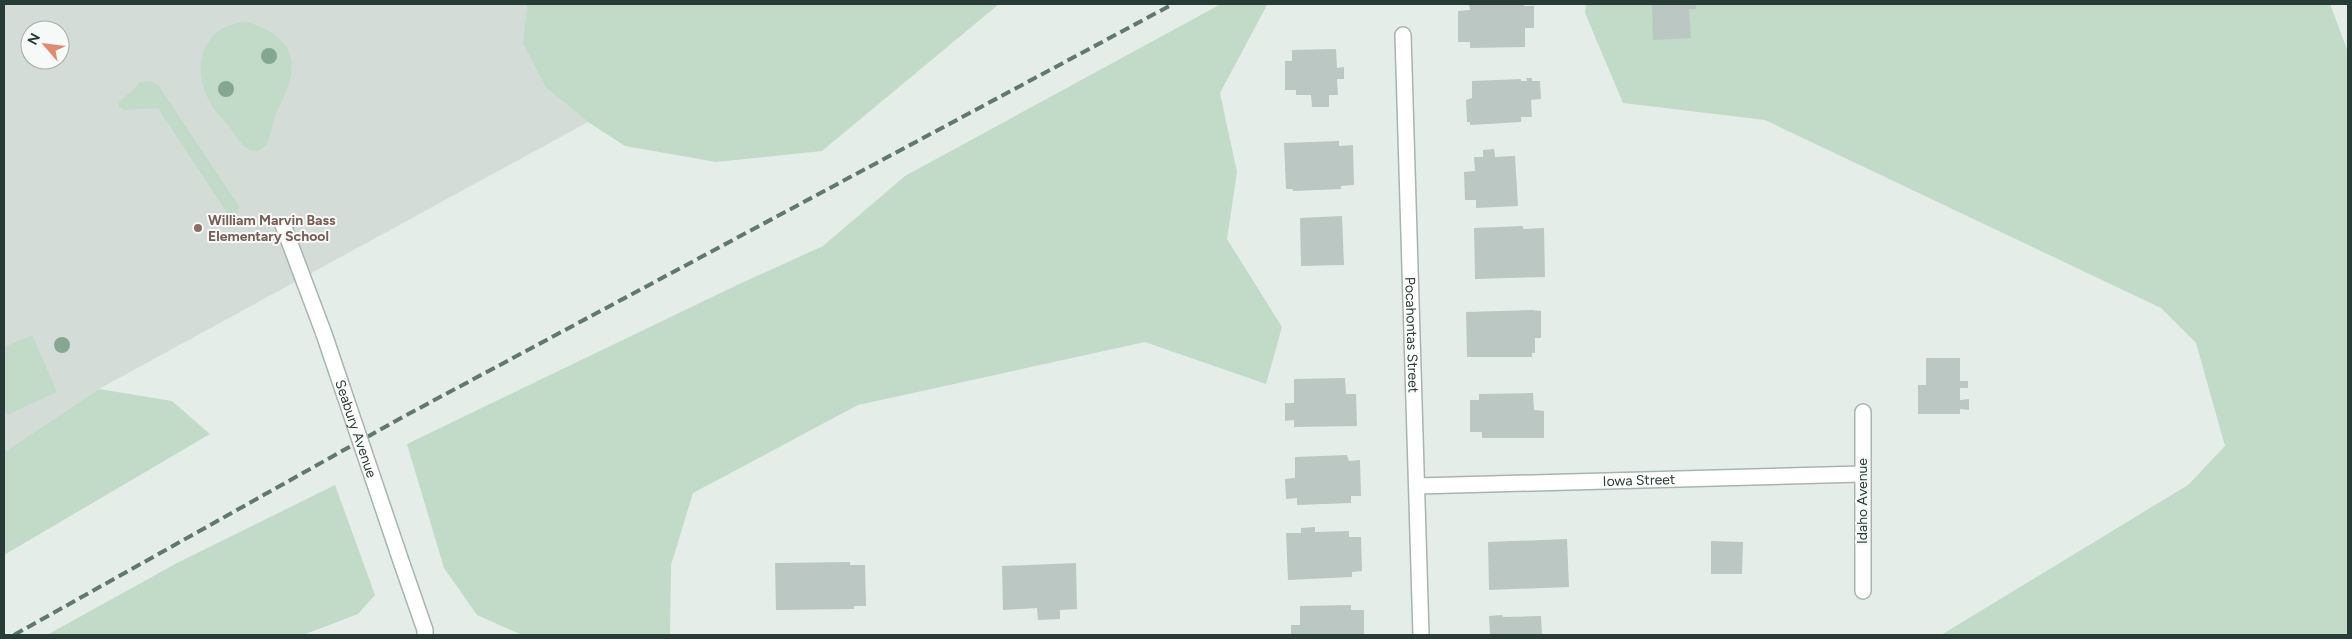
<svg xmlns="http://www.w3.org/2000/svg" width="2352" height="639" viewBox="0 0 2352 639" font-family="Figtree,sans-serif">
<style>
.built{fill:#d4dcd8;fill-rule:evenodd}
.green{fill:#c1dbc8}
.building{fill:#bbc7c2}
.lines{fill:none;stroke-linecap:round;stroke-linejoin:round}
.minor-casing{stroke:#a8b4b0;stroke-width:18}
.minor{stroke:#fff;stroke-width:15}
.rail{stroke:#617871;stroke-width:4;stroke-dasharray:10 5;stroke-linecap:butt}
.minor-bridge-casing{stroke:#a8b4b0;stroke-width:18;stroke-linecap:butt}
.minor-bridge{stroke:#fff;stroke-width:15}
.tree{fill:#85a792}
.education-dot{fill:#8d6e63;stroke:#f6f9f7;stroke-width:2}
.labels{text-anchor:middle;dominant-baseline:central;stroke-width:4;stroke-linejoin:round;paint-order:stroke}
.education-label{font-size:14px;font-weight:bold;fill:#785e54;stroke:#f6f9f7;text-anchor:start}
.street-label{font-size:14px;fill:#273c36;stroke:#f6f9f7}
</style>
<rect width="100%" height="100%" fill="#e5ede9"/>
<path class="built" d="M4,4H527L523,44L546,88L588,122L99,389L4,452ZM30,30H60V60H30Z"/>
<path class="green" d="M527,4H999L822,151L716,162L625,146L588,122L546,88L523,44Z
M1221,4H1270L1267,5L1220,93L1237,172L1227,239L1282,327L1266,384L1145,342L858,405L693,493L671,565L670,635H522L477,615L444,568L407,444L737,285L823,246L905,176Z
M1586,4H2330L2348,52V635H1941L2188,485L2225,446L2196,343L2161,308L1765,120L1623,103L1585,13Z
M246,22C274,29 299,47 290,80C286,95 277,108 273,123C270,134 269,151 254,151C243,150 236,135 230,128C224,120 216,113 211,104C190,69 201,25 246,22Z
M151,81L159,86L239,206L238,213L234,216L227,213L158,108L124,110L119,107V102L141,82Z
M32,335L57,392L7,415L4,407V347Z
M99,389L172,401L210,434L4,555V452Z
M335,485L375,595L358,614L303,635H47L177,563Z"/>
<path class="building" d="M1469,4H1524V6H1534V28H1525V47L1470,48V42H1458V11L1470,10Z
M1652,4H1696V9H1689L1691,38L1653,40Z
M1336,49L1337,68L1344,67V79H1337L1338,95H1329V107H1312L1311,95H1296V90H1285V61H1292V50Z
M1526,78H1532V81H1540L1541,99L1531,100L1532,117H1521V122L1470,125V122H1467L1466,100L1472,98V81L1521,79V81H1527Z
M1339,141V146L1353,145L1354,185L1341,186V189L1293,191V189H1286L1284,143Z
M1494,149L1495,157L1515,156L1518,206L1476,208V200H1465L1464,172L1475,171L1474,157H1483V150Z
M1342,216L1344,265L1301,266L1300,218Z
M1523,226V229L1544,228L1545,277L1475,279L1474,228Z
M1531,310L1541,311V338H1535V353H1532V357H1467L1466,312Z
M1926,358H1960V381H1968V388H1960V400L1969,399V410L1960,409V414H1918V385H1926Z
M1345,378L1346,394H1356L1357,426L1294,427V420L1285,421V403H1294V379Z
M1533,393L1534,410L1544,411V438H1482V432H1470V400H1479V394Z
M1347,455L1349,461L1360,460L1361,496H1351V503L1297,505V498L1286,499L1285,479L1295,478V457Z
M1315,527V532L1349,531V537H1361L1362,571L1352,572V577L1288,580L1286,533H1301V528Z
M1567,539L1569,587L1489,590L1488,542Z
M1711,541L1743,542L1742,574H1711Z
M850,562V565H865L866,606H854V609L776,610L775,563Z
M1076,563L1077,609L1060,610V619L1038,620L1037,608L1003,610L1002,566Z
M1351,605V610H1364V635H1291V625H1300V606Z
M1502,615L1503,617L1541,616L1542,635H1490L1489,616Z"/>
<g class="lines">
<defs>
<g id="minor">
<path id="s1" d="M1403,35L1421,635"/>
<path d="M283,225L324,334"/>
<path d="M1863,412V591"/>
<path id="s2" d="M1418,486L1861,474"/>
<path d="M402,564L425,630V635"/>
</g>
</defs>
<use href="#minor" class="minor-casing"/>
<use href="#minor" class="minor"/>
<path class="rail" d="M14,635L401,418L1173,4"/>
<defs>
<g id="minor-bridge">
<path id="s3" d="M324,334L402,564"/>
</g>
</defs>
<use href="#minor-bridge" class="minor-bridge-casing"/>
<use href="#minor-bridge" class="minor-bridge"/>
</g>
<g class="tree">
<circle cx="269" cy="56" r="8"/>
<circle cx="226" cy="89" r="8"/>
<circle cx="62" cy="345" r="8"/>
</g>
<circle class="education-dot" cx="198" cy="228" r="5"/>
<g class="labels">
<g class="education-label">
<text x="208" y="220">William Marvin Bass<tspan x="208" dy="16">Elementary School</tspan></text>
</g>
<g class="street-label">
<text stroke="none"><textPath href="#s1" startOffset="300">Pocahontas Street</textPath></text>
<text stroke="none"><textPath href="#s3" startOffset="100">Seabury Avenue</textPath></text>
<text stroke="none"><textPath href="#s2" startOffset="221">Iowa Street</textPath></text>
<text transform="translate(1862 501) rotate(-90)">Idaho Avenue</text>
</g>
</g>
<rect width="2352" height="639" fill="none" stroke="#273c36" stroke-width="10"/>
<g transform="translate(45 45) rotate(298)"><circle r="24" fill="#f6f9f7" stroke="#a3adaa"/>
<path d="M0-4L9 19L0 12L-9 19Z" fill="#e18a6f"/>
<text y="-8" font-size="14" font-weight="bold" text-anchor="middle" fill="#273c36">N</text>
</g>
</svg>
